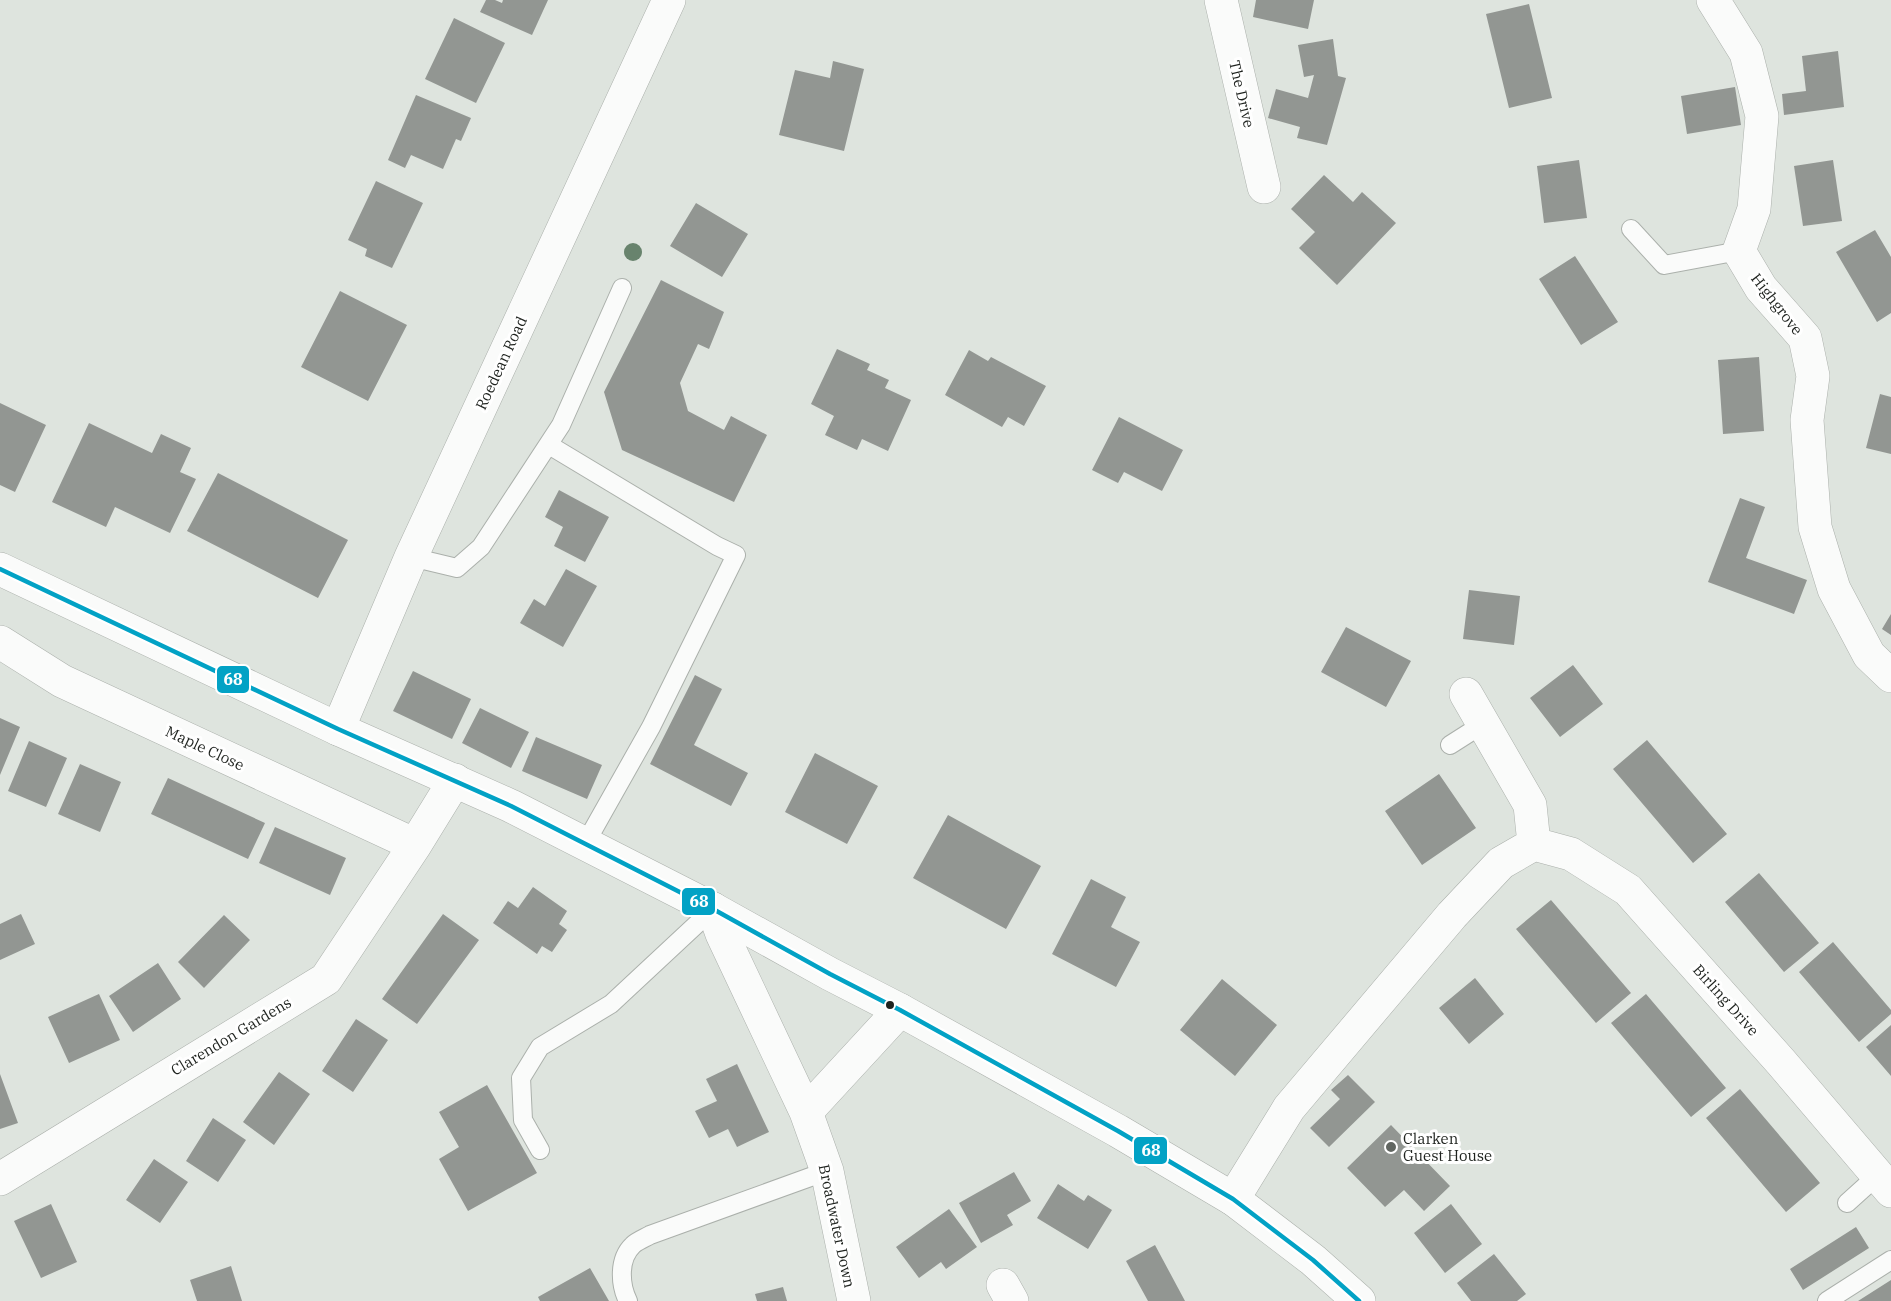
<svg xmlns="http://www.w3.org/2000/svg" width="1891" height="1301" viewBox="0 0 1891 1301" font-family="'IBM Plex Serif',serif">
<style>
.building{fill:#929692}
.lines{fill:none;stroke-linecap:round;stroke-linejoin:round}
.lane-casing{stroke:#abb0ab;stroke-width:20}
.street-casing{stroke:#abb0ab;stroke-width:34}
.secondary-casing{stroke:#abb0ab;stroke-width:34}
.primary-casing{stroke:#abb0ab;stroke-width:34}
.lane{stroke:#fafbfa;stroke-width:18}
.street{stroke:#fafbfa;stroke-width:33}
.secondary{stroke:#fafbfa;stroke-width:33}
.primary{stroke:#fafbfa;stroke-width:33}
.bus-1-casing{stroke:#fff;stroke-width:9}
.bus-1{stroke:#02a2c5;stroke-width:4.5}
.tree{fill:#68836d}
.bus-dot{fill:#1e221e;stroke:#fff;stroke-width:2}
.poi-dot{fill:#616661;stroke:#fff;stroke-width:2}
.labels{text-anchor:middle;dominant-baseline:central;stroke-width:6;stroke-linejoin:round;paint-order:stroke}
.street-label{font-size:15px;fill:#1e221e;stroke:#fff}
.poi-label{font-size:15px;fill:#1e221e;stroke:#fff;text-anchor:start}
.line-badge{stroke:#fff;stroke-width:2}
.badge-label{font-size:16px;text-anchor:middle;font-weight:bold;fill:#fff}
</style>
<rect width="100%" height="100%" fill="#dee4de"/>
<path class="building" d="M486,0H495L502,3L503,0H548L532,35L480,12Z
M1256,0H1314L1308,29L1253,17Z
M1529,4L1552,98L1509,108L1486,14Z
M454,18L505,43L476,103L425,79Z
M1333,39L1338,76L1346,78L1327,145L1297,138L1300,127L1268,118L1276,89L1308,98L1314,75L1304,77L1298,45Z
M1838,51L1844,107L1784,115L1782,94L1806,91L1802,56Z
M833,61L864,69L844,151L779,135L795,70L830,78Z
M1735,87L1741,125L1687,134L1681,96Z
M416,95L471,118L461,141L456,139L443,169L411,155L405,168L388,160Z
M1579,160L1587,218L1544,223L1537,166Z
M1833,160L1842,221L1803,226L1794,166Z
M1324,175L1353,202L1362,192L1396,223L1337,285L1299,248L1315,232L1291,209Z
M376,181L423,203L392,268L365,256L367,249L348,240Z
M696,203L748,234L722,277L670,246Z
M1875,230L1891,257V313L1877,322L1836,252Z
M1575,256L1618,322L1581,345L1539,279Z
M661,280L724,312L709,349L698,344L680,383L688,411L724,430L731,416L767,435L734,502L622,450L604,392Z
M340,291L407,325L368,401L301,367Z
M837,349L870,364L867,370L889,380L885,388L911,400L888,451L862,439L857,450L825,435L834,416L811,404Z
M969,350L988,361L991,357L1046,386L1024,426L1008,417L1002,427L945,395Z
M1759,357L1764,431L1723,434L1718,360Z
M1880,394L1891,397V454L1866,448Z
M0,403L46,425L15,492L0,485Z
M1119,417L1183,450L1162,491L1124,472L1118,483L1092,470Z
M89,423L152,453L161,434L191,448L180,472L196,479L170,533L115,507L106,527L52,502Z
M218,473L348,540L318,598L187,531Z
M559,490L609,517L585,562L554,546L563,527L545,517Z
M1740,498L1765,507L1746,558L1807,580L1794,614L1708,582Z
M566,569L597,586L563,647L520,623L534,599L545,606Z
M1469,590L1520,596L1514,645L1463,639Z
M1891,614V635L1882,629Z
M1346,627L1411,661L1386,707L1321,672Z
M1573,665L1603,704L1560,737L1530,698Z
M413,671L471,699L452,739L393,711Z
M695,675L722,689L694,745L748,773L731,806L650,764Z
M480,708L529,732L511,768L462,743Z
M0,718L20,727L0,775Z
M536,737L602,765L587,799L522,771Z
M1647,740L1727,834L1693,863L1613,769Z
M29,741L67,758L46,807L8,791Z
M815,753L878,786L847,844L785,812Z
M80,764L121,782L100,832L58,814Z
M1439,774L1476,828L1422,865L1385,811Z
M168,778L265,823L248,859L151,814Z
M948,815L1041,866L1006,929L913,878Z
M275,827L346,858L330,895L259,863Z
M1759,873L1819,943L1784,972L1725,902Z
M1091,879L1126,897L1111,927L1140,942L1116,987L1052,954Z
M533,887L567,911L559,924L567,930L552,952L542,946L537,954L493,923L508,901L518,908Z
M1551,900L1631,993L1596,1023L1516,929Z
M21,914L35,944L0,960V924Z
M443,914L479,940L417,1024L382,999Z
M224,915L250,940L204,988L178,962Z
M1833,942L1891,1010V1014L1859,1042L1799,972Z
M158,963L181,999L133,1032L109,996Z
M1475,978L1504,1014L1469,1044L1439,1008Z
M1222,979L1277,1025L1235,1076L1180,1030Z
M99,994L120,1040L69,1063L48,1017Z
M1646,994L1726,1088L1691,1117L1611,1023Z
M356,1019L388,1040L353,1092L322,1071Z
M1891,1025V1076L1866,1047Z
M737,1064L769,1132L737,1147L728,1129L709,1138L695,1111L717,1101L706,1079Z
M279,1072L310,1094L274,1145L243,1122Z
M0,1074L18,1123L0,1129Z
M1348,1075L1375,1102L1329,1147L1310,1128L1340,1099L1331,1090Z
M487,1085L537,1173L468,1211L439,1159L459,1147L439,1112Z
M1740,1089L1820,1183L1786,1212L1706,1118Z
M213,1118L246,1140L218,1182L186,1161Z
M1391,1125L1450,1186L1424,1211L1404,1190L1385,1207L1347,1168Z
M154,1159L188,1182L160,1223L126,1200Z
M1014,1172L1031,1201L1007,1215L1013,1225L981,1243L959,1203Z
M1058,1184L1084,1201L1088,1195L1112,1210L1088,1249L1037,1218Z
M51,1204L77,1262L41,1278L14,1221Z
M1451,1204L1482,1244L1445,1273L1414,1233Z
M949,1209L977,1247L946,1269L941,1262L919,1278L896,1247Z
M1856,1227L1869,1248L1803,1290L1790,1269Z
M1155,1245L1185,1301H1148L1126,1261Z
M1494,1254L1526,1294L1517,1301H1471L1457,1283Z
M231,1266L242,1301H197L190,1280Z
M590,1268L609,1301H540L538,1297Z
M1891,1280V1301H1858Z
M783,1287L787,1301H757L755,1294Z"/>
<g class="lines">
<defs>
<path id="lane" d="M1631,229L1664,265L1739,251
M549,445L717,546L736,555L651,727L585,844
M411,557L457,568L481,547L561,425L622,288
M1450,745L1483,724
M540,1150L523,1120L521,1078L540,1047L611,1004L713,909
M1847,1203L1878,1175
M628,1301C620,1285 618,1259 633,1245C637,1241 645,1238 650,1235L827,1171
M1827,1301L1891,1260"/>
<path id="street" d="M1221,0L1264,187
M1713,0L1746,53L1762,116L1754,209L1739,251L1761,288L1805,338L1813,376L1807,420L1815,527L1834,589L1869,655L1891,676
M0,642L62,681L415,845
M1466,694L1530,805L1534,844
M338,729L411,557L669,0
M0,1179L326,979L415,845L455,780
M1233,1199L1289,1108L1452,915L1501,863L1534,844L1571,854L1628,890L1781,1062L1891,1191
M1003,1285L1012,1301"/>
<path id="secondary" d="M713,909L722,934L806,1112
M854,1301L827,1171L806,1112L900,1010"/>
<path id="primary" d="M0,569L338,729L511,806L713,909L830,974L900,1010L1118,1131L1233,1199L1313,1260L1359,1301"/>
</defs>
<use href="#lane" class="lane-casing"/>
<use href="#street" class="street-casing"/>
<use href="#secondary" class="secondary-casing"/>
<use href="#primary" class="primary-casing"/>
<use href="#lane" class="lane"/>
<use href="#street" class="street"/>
<use href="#secondary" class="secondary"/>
<use href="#primary" class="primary"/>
<defs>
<path id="bus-1" d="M0,569L338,729L511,806L713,909L830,974L900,1010L1118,1131L1233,1199L1313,1260L1359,1301"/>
</defs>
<use href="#bus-1" class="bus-1-casing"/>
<use href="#bus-1" class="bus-1"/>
</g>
<circle class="tree" cx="633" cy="252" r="9"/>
<circle class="bus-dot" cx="890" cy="1005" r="5"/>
<circle class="poi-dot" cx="1391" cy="1147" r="6"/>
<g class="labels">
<g class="street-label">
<text transform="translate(1242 94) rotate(77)">The Drive</text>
<text transform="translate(1777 304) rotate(52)">Highgrove</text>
<text transform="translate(501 363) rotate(-65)">Roedean Road</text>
<text transform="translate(205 748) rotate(25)">Maple Close</text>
<text transform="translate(1726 1000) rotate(48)">Birling Drive</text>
<text transform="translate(231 1036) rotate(-31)">Clarendon Gardens</text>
<text transform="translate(837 1226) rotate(78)">Broadwater Down</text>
</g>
<g class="poi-label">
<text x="1403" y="1138">Clarken<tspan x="1403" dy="17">Guest House</tspan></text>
</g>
</g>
<g class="line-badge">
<rect x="216" y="665" width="34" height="29" rx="6" fill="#02a2c5"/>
<rect x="681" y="887" width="35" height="29" rx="6" fill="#02a2c5"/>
<rect x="1133" y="1136" width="35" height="29" rx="6" fill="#02a2c5"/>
</g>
<g class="badge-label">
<text x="233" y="685">68</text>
<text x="699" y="907">68</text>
<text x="1151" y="1156">68</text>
</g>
</svg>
